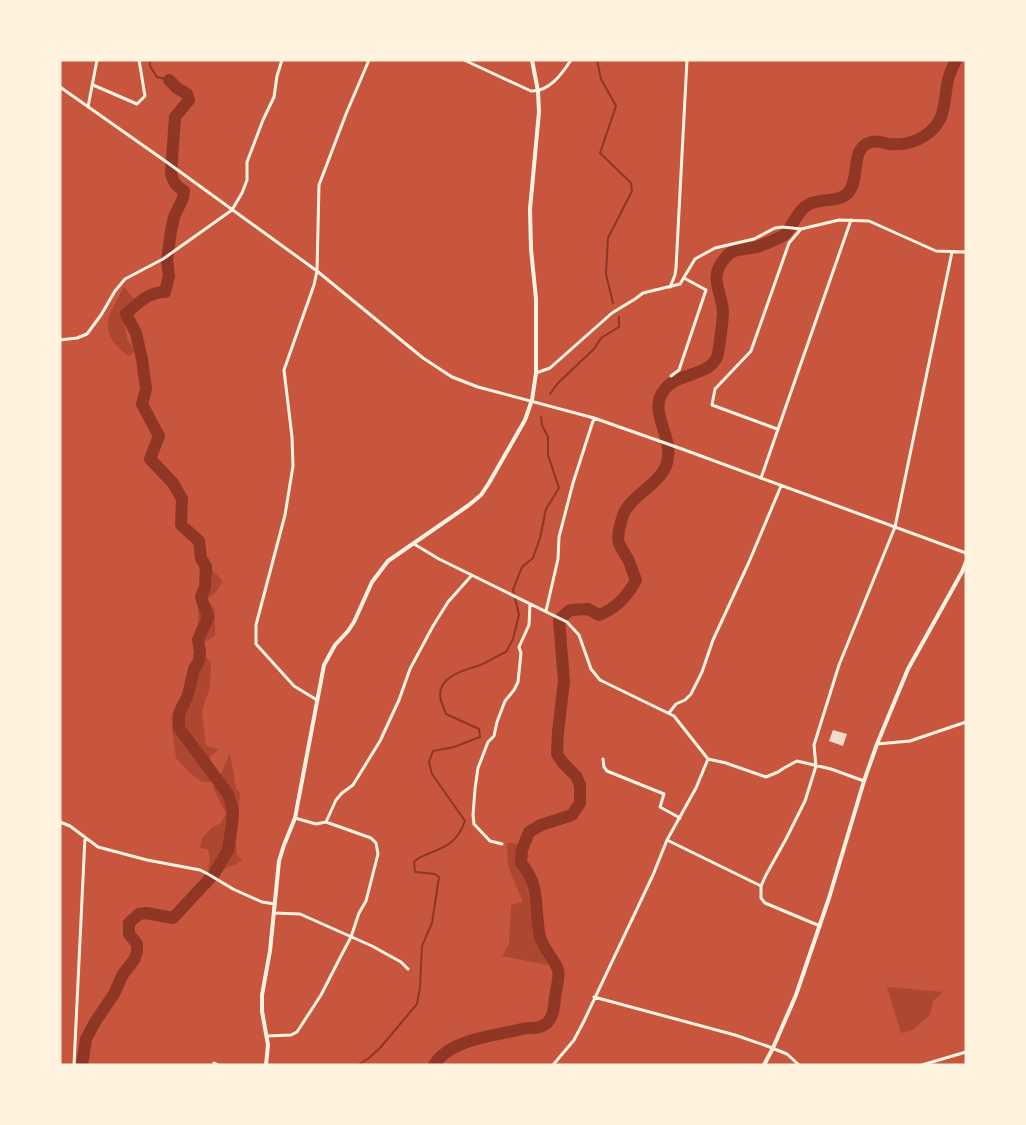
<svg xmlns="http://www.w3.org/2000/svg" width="1026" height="1125" viewBox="0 0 1026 1125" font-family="'Noto Sans',sans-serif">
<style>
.green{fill:#ae4732}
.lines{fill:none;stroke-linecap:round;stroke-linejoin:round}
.stream{stroke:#8f3625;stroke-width:2}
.river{stroke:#8f3625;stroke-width:12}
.building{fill:#f7dbc8}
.minor{stroke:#fff3e0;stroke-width:3}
.tertiary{stroke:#fff3e0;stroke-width:4}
</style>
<rect width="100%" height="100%" fill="#c8553d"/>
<path class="green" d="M124,286L134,300L123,314L127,339L135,351L129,356C117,348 106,337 108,321C108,314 121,294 124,286Z
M195,540L205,553L213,571L223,581L216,592L206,600L215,609V636L204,642V654L211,663L210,688L205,701L202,712L206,746L219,749L210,757L214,782H202L189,772L176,758L171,719L177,702L187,690L196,657L193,646L198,630V608L201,589L200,571Z
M230,753L236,788L240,793L236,843L237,855L242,860L236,864L216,872L208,869L210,858L208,849L200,848L202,839L211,828L221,823L226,814L213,788L217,783Z
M507,843L518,844L529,898L536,945L548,965L502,956L509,944L511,905L523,902L508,866Z
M887,987L943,992L933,1001L930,1015L913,1030L901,1033Z"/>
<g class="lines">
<path class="stream" d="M150,60V66L157,77L169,80
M597,60L601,79L616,106L600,153L631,183L632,191L608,238L606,274L613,303
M550,394L558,383L594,349L601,338L619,327V317
M358,1065L369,1058L380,1048L417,1004L420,987L422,946L432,923L439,877L435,874L415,872L414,862C418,857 424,856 430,853C449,846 458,840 465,821L432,774L429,762L433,751L454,747L480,737L479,729L446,714C444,708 440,701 440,695C440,675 466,670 480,665C489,662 496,656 506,652L513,639L519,615L513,590L522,567L533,558L540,538L546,509L559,488L548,455V437L542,425L541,417"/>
<path class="river" d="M82,1065L86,1039L95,1022L114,994L123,974L134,960L137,952V944L129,934V923L139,914L146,913L173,918L214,874L228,850L232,824L233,810L228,794L179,728V714L188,695L194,669L199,661L200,651L198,640L208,617L201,597L205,587L206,567L201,558L199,541L181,525L182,499L173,483L150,459L159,436L142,404L146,389L142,359L136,333L126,314C137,304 148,292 165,292L169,276L167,260L171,231L174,217L183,198L184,191C176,186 173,182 171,173L175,117L189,100L187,94L177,88L169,80
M434,1065C449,1039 495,1036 522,1029C531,1027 539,1030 547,1023C554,1016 554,1006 555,997C556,989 560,977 558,970C554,958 543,949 540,937C534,910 541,885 521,863L522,850L529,832L541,825L572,815L580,803V785L576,776L563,763L557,754L558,732L564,681L559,620L570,610L588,609L599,615C615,609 627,597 636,580C633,573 631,566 628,559C625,554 621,549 619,543C617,539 619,534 619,530C621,523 622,515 626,509C639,490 665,481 668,458C672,434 647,410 665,389C677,373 709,376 717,357C719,352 723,318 723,312C722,290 707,278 726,257C734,247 748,250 760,246C765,244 771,242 776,239C779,238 782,237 784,235C793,227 796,213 806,206C818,197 837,204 848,193C861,179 849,148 871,142C878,140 883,143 889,144C909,146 929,138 939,121C945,111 945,96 947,85C948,76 952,68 956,60"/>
</g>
<path class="building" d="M833,730L847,734L843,746L829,741Z"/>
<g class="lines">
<path class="minor" d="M464,60L531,91C549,92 562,74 571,60
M93,85L137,104L145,96L139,60
M60,87L168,163L317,271L423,358L452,377L478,387L594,418L682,449L966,553
M88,107L97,60
M670,287L675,275L676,268L687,60
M60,340L77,338L87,334L101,315L115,291L125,279L163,259L232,210L242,193L247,180V162L263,120L274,97L277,76L282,60
M536,373L550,368L612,313L635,299L643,293L680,284L695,259L715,248L754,239L775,228L783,227L801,229L839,220L869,221L936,251L966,252
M671,376L679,370L706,290L684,278
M777,429L712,405L715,389L751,351L789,243L801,229
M761,478L851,220
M414,544L439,559L567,622L579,635L591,669L600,680L674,716L708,759L726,763L766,777L778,772L784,768L797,761L831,769L864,781
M546,611L558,559L559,537L573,483L594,418
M317,700L294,686L256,644V625L285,515L293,466L292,437L284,370L314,285L317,271L319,185L346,114L369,60
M669,713L676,704L685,700L691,694L702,672L713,640L749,562L781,486
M877,744L910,741L966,722
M603,759L604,767L607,771L664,794L660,807L680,818
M60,822L70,826L98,847L147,860L200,870L208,874L233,889L262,902L275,904
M326,822L336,800L342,793L353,785L380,741L399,700L410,669L433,626L448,602L472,575
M667,840L761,886
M502,844L490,841L474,824L473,815L475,789L478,768L488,742L494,736L497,722L505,701L514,690L518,682L521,653L519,647L529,625L530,604
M274,913L300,914L372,946L401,962L408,969
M820,926L765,903L761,898V886L766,875L786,839L805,801L816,766L814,745L839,665L895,527L952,252
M594,997L735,1035L767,1046L787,1054L799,1065
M267,1036L291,1035L297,1032L321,995L342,954L351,937L359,913L366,901L378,854L376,843L371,838L326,822L316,824L295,818
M214,1063L218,1065
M74,1065L85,837
M553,1065L574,1040L584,1021L653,875L667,840L696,788L708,759
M922,1065L966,1052"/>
<path class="tertiary" d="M266,1065L268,1045L262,1011V995L270,951L279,861L284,845L295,818L324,665L335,645L348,631L354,622L372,582L388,561L469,505L481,495L489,483L525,420L532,400L536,373V299L531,249L530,209L539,112L538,91L532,60
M764,1065L773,1048L796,995L829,898L864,781L877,744L908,669L962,572L966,562"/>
</g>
<rect width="1026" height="1125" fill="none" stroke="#fff3e0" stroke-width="123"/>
</svg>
